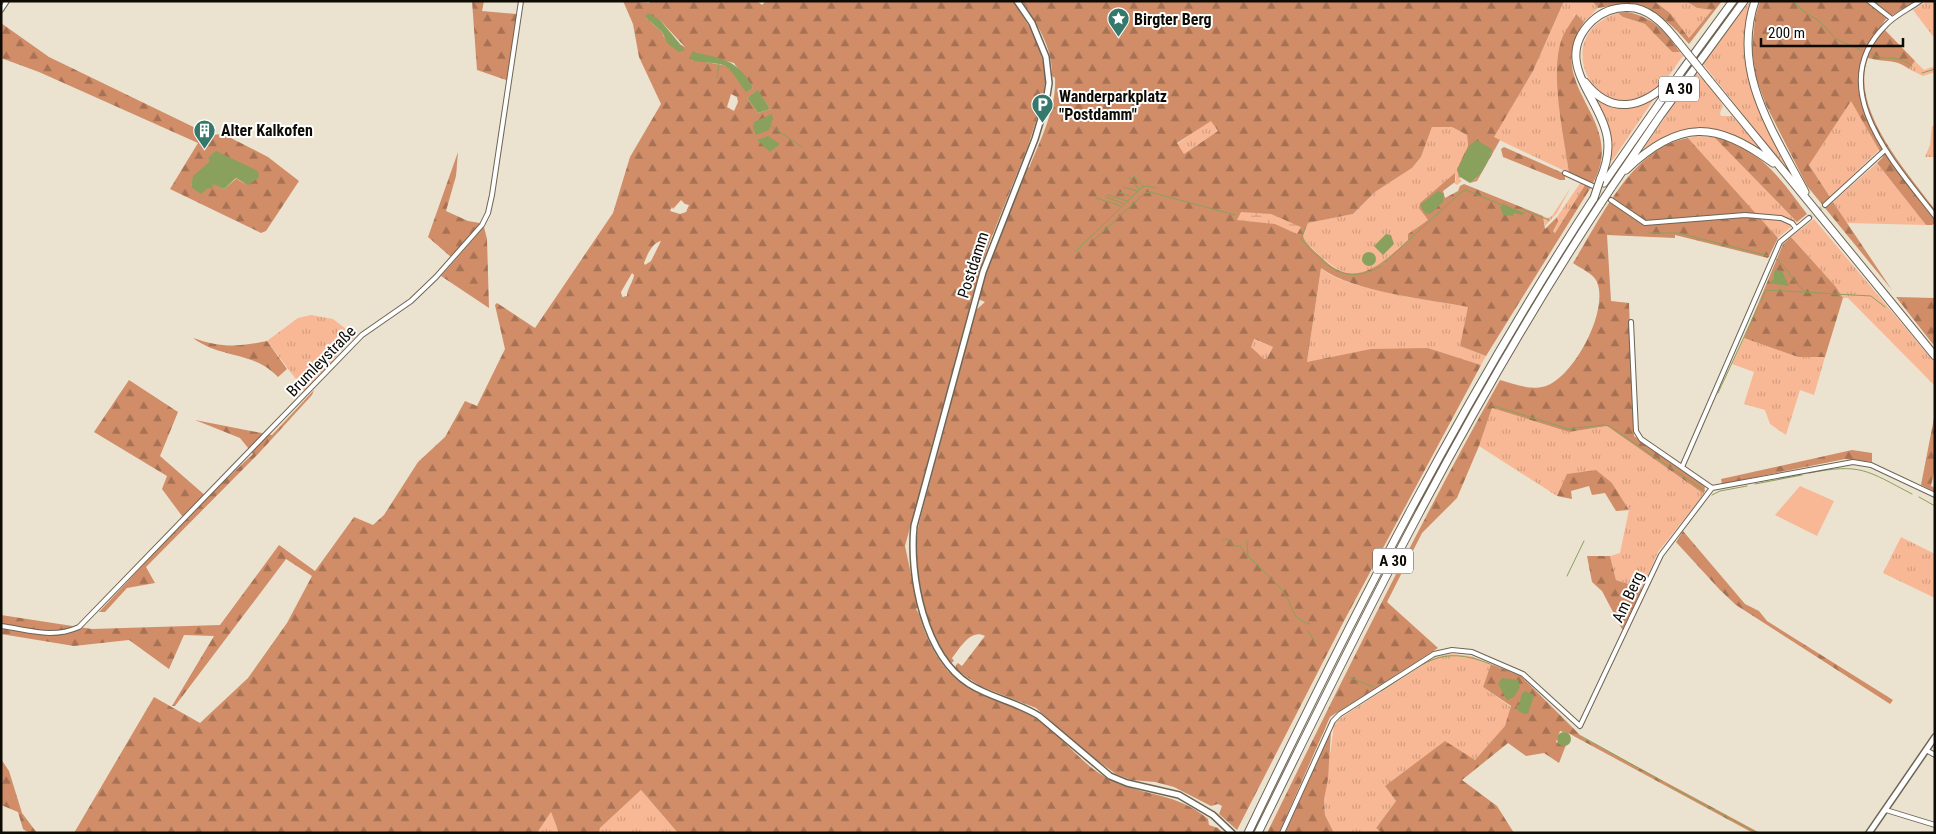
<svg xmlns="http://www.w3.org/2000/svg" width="1936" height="834" viewBox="0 0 1936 834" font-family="'Roboto Condensed',sans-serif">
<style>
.grass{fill:url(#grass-tufts)}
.forest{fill:url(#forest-firs);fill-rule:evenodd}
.wetland{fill:url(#wetland-marsh)}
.garden{fill:#f9b895}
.water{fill:#8aa15d}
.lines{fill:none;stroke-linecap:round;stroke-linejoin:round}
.stream{stroke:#8aa15d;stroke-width:1}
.street-tunnel{stroke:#cac2b1;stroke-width:4;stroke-dasharray:4 2;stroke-linecap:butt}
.street-casing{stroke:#6d6554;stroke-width:6}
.secondary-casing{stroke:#6d6554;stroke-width:8}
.highway-casing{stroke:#6d6554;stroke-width:9}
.street{stroke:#fff;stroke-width:4}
.secondary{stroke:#fff;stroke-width:5}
.highway{stroke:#fff;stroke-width:7}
.highway-bridge-casing{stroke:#6d6554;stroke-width:9;stroke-linecap:butt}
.highway-bridge{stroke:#fff;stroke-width:7}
.labels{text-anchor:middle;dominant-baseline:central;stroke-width:4;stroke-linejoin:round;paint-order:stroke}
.shield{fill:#fff;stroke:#565450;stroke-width:1}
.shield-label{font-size:15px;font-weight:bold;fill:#0e0b05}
.poi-label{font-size:16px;font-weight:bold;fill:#0e0b05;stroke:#fff;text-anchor:start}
.street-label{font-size:16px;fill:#0e0b05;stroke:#fff}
</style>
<defs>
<pattern id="grass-tufts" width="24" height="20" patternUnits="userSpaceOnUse" patternTransform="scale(1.25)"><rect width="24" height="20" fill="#f9b895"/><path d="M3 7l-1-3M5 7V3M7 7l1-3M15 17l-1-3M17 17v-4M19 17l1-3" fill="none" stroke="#d49d7f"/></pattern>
<pattern id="forest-firs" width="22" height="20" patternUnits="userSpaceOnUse" patternTransform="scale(1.25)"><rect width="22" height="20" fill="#d08d68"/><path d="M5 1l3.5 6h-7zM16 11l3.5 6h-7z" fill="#a77154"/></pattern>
<pattern id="wetland-marsh" width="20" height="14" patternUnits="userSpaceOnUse" patternTransform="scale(1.25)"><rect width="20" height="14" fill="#f9b895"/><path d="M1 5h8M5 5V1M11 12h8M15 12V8" fill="none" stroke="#d49d7f"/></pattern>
</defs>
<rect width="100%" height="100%" fill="#ebe2cf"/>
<path class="grass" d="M1564,1H1592L1598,8L1584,22L1575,14L1558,59L1559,104L1569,173L1493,137L1533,71Z
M1654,1H1686L1697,8L1712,10L1689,38L1670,13Z
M1750,1H1753C1750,15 1745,29 1745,43C1744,93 1774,139 1797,182L1703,64Z
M1927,1H1935V39L1913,10Z
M1618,13L1623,17L1645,24L1672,52H1680L1683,56C1674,68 1666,82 1654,92C1598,134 1545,35 1618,13Z
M1915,61L1924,70L1935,66V72L1923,76L1909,69Z
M1696,73C1707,82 1717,92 1723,106L1720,113L1721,116H1732L1769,157L1739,138L1711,130L1663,138L1643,149Z
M1597,98C1618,109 1633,109 1654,99L1612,161L1609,159L1610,147L1594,101Z
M1851,100L1879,150L1830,197L1809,165Z
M1211,120L1218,131L1184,154L1177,144Z
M1935,125V157H1925L1930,145L1932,126Z
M1432,127H1452L1467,135L1468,146L1459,178L1462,181L1457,185L1454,183L1456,180L1455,174L1420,203L1419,208L1428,220L1408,234V240C1360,283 1350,288 1302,238L1308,223L1353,214L1375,192L1412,168L1421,157Z
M1696,136L1714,137L1797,222L1778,238L1688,138Z
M1877,163L1926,225L1847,223L1833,202Z
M1581,182L1591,187L1585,185L1555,233L1553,231L1558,222L1557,217Z
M1571,187L1557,213L1545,226L1543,216L1548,218L1552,216Z
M1814,219L1935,363V386L1848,298H1843L1836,287L1791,237Z
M1321,268C1344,290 1434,300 1469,307L1460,346L1486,356L1481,365L1428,348L1307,362Z
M311,315L333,319L355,336L305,391L267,341L298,318Z
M1744,338L1798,357H1825L1814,395L1800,390L1786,435L1770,424L1765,410L1744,404L1754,372L1732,364Z
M1253,339L1273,347L1267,358L1264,359L1251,347Z
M1492,408L1569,432L1607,426L1704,494L1658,552L1642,589L1616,580L1610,556L1620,553L1629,510L1612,483L1568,474L1557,496L1479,446Z
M1901,537L1935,554V598L1883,573Z
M1452,654L1471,656L1491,664L1483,687L1511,707L1506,726L1475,760L1386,787L1396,801L1376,828L1382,833H1334L1325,815L1324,800L1334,725L1342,717L1435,657Z
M641,790L678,833H599L600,828Z
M551,812L559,833H537Z"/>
<path class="forest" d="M472,1H484L482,11L517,14L509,81L477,70Z
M623,1L649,3L651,1H757L762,5L766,1H1013L1037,39L1046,74L1043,99L1028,146L990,241L979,273L905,546L918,607L916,609C920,615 921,620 923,627C929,643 939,663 952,675C976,698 1008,701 1035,718C1062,734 1081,766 1111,780C1146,797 1176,792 1208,819L1209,825L1218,828L1223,833H678L641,790L600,828L599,833H559L551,812L537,833H74L154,697L200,723L248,678L287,623L312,576L286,559L175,706H172L214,636L184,635L169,669L129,640L74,646L1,634V615L92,629L220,625L279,545L315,571L354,517L373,525L384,515L418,462L445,437L465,401L477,406L505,349L495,305L497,303L535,328L613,213L630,157L661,104L639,57L633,24ZM645,17L660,20L685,47L664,37L662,32ZM695,53L734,63L753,88L746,91L728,66L705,62ZM758,91L770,109L758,113L747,98ZM731,94L737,97L738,102L734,111L727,107ZM681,200L685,204L689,205L686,212L680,214L670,211L672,207L673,209ZM661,241L651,261L645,265L644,263C647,255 652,243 661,241ZM632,273L634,275C633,282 627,289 627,296L622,297L621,292Z
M1022,1H1564L1533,71L1494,137L1500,140L1477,181L1470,183L1476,179L1492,152L1459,178L1457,169L1468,146L1467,135L1452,127H1432L1421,157L1412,168L1375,192L1353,214L1308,223L1303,236C1305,243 1314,251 1320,256C1354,292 1380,265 1408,240V234L1428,220L1419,208L1420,203L1455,173V182L1443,191L1445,198L1458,191L1460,186L1464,184L1543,216L1545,229L1557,217L1558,222L1553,231L1555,233L1585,185L1591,187L1486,356L1460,346L1468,307C1428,299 1352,292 1321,268L1307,362L1371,349L1428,348L1481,365L1344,621L1237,830L1219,814L1222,806L1218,804L1211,806L1174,787L1155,782L1131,780L1116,774L1084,751L1036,708L980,686L955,669L956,665L958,663L962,666L985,636C971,628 960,648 952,658L954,661L951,663C924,633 911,561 919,523L976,310L985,302L978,299L990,258L1024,172L1027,165L1029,168C1040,141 1057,107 1055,78L1052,76C1053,48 1037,24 1022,1ZM1211,121L1218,131L1184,154L1177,143ZM1254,339L1273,347L1267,358L1264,359L1251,347Z
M1592,1H1654L1670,13L1689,38L1712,10L1697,8L1686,1H1722L1689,44C1663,13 1641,0 1598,8Z
M1760,1H1916L1886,19L1881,26L1915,61L1909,69C1894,58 1886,63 1868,58C1849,109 1907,171 1935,210V223L1932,225H1926L1877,163L1883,157L1851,101L1809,165L1830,197L1823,203L1827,207L1833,202L1892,290L1807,186L1766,105L1756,78L1752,49L1755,18Z
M1627,12C1653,17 1665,31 1680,52H1672L1645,24L1623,17L1618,13Z
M1576,14L1584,22C1540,87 1629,118 1593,183L1569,173C1564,136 1550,76 1561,41C1564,32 1571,23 1576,14Z
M1,23L49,57L210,135L223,134L268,157L299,181L266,231L261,233L170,189L198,143L39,72L1,58ZM211,161L246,185L237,178L224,189L213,183L208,188L191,187L193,179Z
M1714,137C1760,148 1780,178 1807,214L1797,222Z
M1688,138L1778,238L1768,258L1675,235V238L1607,235L1611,301L1629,303L1634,436L1705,486L1704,494L1607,426L1569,432L1492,408L1479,446L1457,498L1422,533L1387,602L1438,648L1330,717L1279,833H1267C1342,680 1417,528 1500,380C1514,384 1531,391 1546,386C1574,376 1609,311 1597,282C1594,274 1580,268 1573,263C1601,219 1632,147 1688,138Z
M1504,147L1565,174V180H1560L1503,157L1501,149Z
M458,152L456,176L446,211L468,221L480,223L451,257L428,237Z
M484,227L487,239L489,308L441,276Z
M1791,237L1836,287L1843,298L1825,357H1798L1744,338L1783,244Z
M1896,297L1935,298V346L1932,343Z
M193,338C222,348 238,347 267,341L287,369L278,377C254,351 221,359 193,338Z
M129,380L178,412L160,456L207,497L253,454L240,438L195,420L272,435L314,390L312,395L259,453L146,567L155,583L127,588L105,612H99L185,520L162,489L167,476L94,432Z
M1935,413V468L1931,486L1935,488V492L1921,485Z
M1852,450L1872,453V462L1845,459L1722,484L1721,479Z
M1596,470L1612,483L1629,510L1616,511L1605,493L1592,495L1589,486L1571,491L1572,499L1557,496L1567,474Z
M1683,531L1745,604L1759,611L1767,621L1893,700L1890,704L1736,605L1720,590L1676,542Z
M1587,556H1610L1616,580L1642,589L1623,631L1602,591L1592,582Z
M1491,664L1521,676L1582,737L1760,833H1753L1570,734L1560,731L1556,742L1566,745L1559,763L1544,753L1526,756L1508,743L1462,780L1497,806L1514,833H1382L1376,828L1396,801L1385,786L1445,741L1475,760L1505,726L1511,706L1483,687Z
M1331,731L1328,779L1324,800L1325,815L1334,833H1285Z
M1,759L9,771L22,813L37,833H29L23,829L18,812L1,805Z"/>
<path class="wetland" d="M1241,212L1271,214L1301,227L1297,234L1275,224L1237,220Z"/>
<path class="garden" d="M1800,486L1834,501L1817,536L1775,515Z"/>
<path class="water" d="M648,13L660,20L685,50L679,52L668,44L662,32L645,17Z
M692,52C721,58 738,59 753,88L746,92C723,60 733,66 694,61L690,57Z
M758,90L770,109L758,113L747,98Z
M772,114L773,119L769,130L756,135L753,128L754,122Z
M768,136L780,144L770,152L757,140Z
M1476,140L1492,149C1489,161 1481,177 1470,183L1460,177L1457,170L1469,146Z
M216,151L258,171L259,177L249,185L236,178L224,189L213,184L212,189L208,188L201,194L191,187L193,176L208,163L210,160L208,158Z
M1438,191L1444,194L1443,202L1430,214L1425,213L1420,205Z
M1503,204L1524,213L1522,215L1514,213L1513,216L1503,215L1500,207Z
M1386,234L1391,235L1394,244L1383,255L1374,246Z
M1362 259a7 7 0 1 1 14 0a7 7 0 1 1-14 0Z
M1777,270L1782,271L1789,286L1769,283L1774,279V272Z
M1502,678L1518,680L1520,687L1514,697L1507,700L1498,684Z
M1526,691L1534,695L1528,714C1522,714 1517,712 1516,705H1519L1522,693Z
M1557 739a7 7 0 1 1 14 0a7 7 0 1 1-14 0Z"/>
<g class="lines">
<path class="stream" d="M1793,1L1803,11L1819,21L1836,39L1861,50
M1871,54C1887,63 1895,52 1912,66
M1922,73L1935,69
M717,78L719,64
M771,126L802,147
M1134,176L1143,186
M1129,177L1139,189
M1123,187L1137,191
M1119,192L1130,196
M1108,195L1127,201
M1106,197L1124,204
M1096,198L1121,206
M1521,209L1549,220
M1305,228L1301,239C1326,266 1344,287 1381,266
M1609,233H1612
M1649,233H1678L1769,256
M1094,240L1145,193L1150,192L1235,215
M1076,251L1142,187L1147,186L1156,188
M1776,259C1789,268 1792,283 1805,291
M1385,262L1460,193L1466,190L1502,205
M1761,302L1766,290L1871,296L1885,307
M1718,393L1758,307
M1491,405L1568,429L1603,425L1609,426L1705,491
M1809,473C1861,463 1866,470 1912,494
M1755,484L1802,475
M1712,495L1720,491L1747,486
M1919,497L1935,506
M1223,540L1227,539L1233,546H1240C1252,564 1275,578 1286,596C1294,609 1291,619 1310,624
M1247,541L1248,557
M1567,576L1584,541
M1308,631L1314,640
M1348,677L1374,687
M1381,691C1423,665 1439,643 1490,664
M1581,736L1662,781
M1668,785L1757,833"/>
<path class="street-tunnel" d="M1597,189L1611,200
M1809,218L1825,205"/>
<defs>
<path id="street" d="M1869,1L1892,19
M1920,1C1909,9 1895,15 1886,25C1822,87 1895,164 1935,216
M1,10L7,1
M1565,173L1593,186
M1611,200L1645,223L1745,215L1781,218L1792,223L1796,228
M1825,205L1885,150
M1631,322L1636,431L1641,439L1712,488
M1682,467L1780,242L1809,218
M1,626C30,630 52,639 79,627L362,335L411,301L436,277L482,225L488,213L492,195L521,1
M1926,750L1935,755
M1886,810L1935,825
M1282,833L1333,721L1340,714L1434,654L1452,650L1472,652L1523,674L1580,726L1661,555L1712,488L1853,462L1871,465L1935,495"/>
<path id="secondary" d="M1017,1L1032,23L1046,57L1049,83L1046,102L1035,139L983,272L914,526C909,576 924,655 969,684C991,698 1017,702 1039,716L1110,776L1127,783L1179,795L1213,815L1232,833
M1869,833L1935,737"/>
<path id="highway" d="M1755,1C1731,72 1773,131 1805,192
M1709,80L1935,356
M1585,82C1611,116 1642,108 1669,82
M1626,170C1679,119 1716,121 1773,163
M1600,180C1606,166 1610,151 1607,136C1600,97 1551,61 1592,21C1604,10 1619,6 1635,8C1654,12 1667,28 1679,43
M1604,183L1681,72L1733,1
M1611,188L1660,116L1744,1
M1248,833C1353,615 1462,400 1594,198
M1258,833C1363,618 1469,404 1601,203"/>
</defs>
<use href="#street" class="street-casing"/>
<use href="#secondary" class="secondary-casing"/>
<use href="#highway" class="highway-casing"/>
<use href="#street" class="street"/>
<use href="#secondary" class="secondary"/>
<use href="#highway" class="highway"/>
<defs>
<path id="highway-bridge" d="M1679,43L1709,80
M1594,198L1600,180
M1601,203L1611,188"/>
</defs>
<use href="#highway-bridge" class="highway-bridge-casing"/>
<use href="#highway-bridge" class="highway-bridge"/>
</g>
<defs>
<symbol id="sight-pin" viewBox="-11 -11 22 30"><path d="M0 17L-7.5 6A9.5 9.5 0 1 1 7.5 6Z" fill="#34796c" stroke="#fff"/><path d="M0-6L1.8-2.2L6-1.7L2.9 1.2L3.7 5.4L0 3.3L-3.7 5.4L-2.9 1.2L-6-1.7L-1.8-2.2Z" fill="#fff"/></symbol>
<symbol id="parking-pin" viewBox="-11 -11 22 30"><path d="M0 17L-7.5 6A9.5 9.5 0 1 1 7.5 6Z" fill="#34796c" stroke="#fff"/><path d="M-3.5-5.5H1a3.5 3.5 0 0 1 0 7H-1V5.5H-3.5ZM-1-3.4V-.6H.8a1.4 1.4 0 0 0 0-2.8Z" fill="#fff"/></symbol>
<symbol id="building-pin" viewBox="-11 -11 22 30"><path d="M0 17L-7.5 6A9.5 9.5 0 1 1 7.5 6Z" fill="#34796c" stroke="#fff"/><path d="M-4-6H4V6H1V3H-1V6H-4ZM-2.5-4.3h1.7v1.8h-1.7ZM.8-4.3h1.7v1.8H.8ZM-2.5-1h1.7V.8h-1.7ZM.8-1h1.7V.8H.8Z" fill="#fff"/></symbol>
</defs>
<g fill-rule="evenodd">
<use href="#sight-pin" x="1106" y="6" width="25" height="34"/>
<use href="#parking-pin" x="1030" y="92" width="25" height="34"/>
<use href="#building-pin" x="192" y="118" width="25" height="34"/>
</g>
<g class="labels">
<g class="shield">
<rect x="1659" y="76.5" width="40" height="25" rx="4"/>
<rect x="1373" y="548.5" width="40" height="25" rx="4"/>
</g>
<g class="shield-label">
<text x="1679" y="89">A 30</text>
<text x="1393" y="561">A 30</text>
</g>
<g class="poi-label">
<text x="1134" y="19">Birgter Berg</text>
<text x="1059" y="96">Wanderparkplatz<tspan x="1059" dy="18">"Postdamm"</tspan></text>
<text x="221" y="130">Alter Kalkofen</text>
</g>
<g class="street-label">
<text transform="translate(973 265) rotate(-72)">Postdamm</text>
<text transform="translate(321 361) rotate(-46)">Brumleystraße</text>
<text transform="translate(1628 597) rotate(-65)">Am Berg</text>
</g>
</g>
<rect width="1936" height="834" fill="none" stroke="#0e0b05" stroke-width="5"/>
<path d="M1761 38v8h142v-8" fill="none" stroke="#0e0b05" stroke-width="2.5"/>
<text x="1768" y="38" font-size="15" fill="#0e0b05" stroke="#ffffff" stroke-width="4" paint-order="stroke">200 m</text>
</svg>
